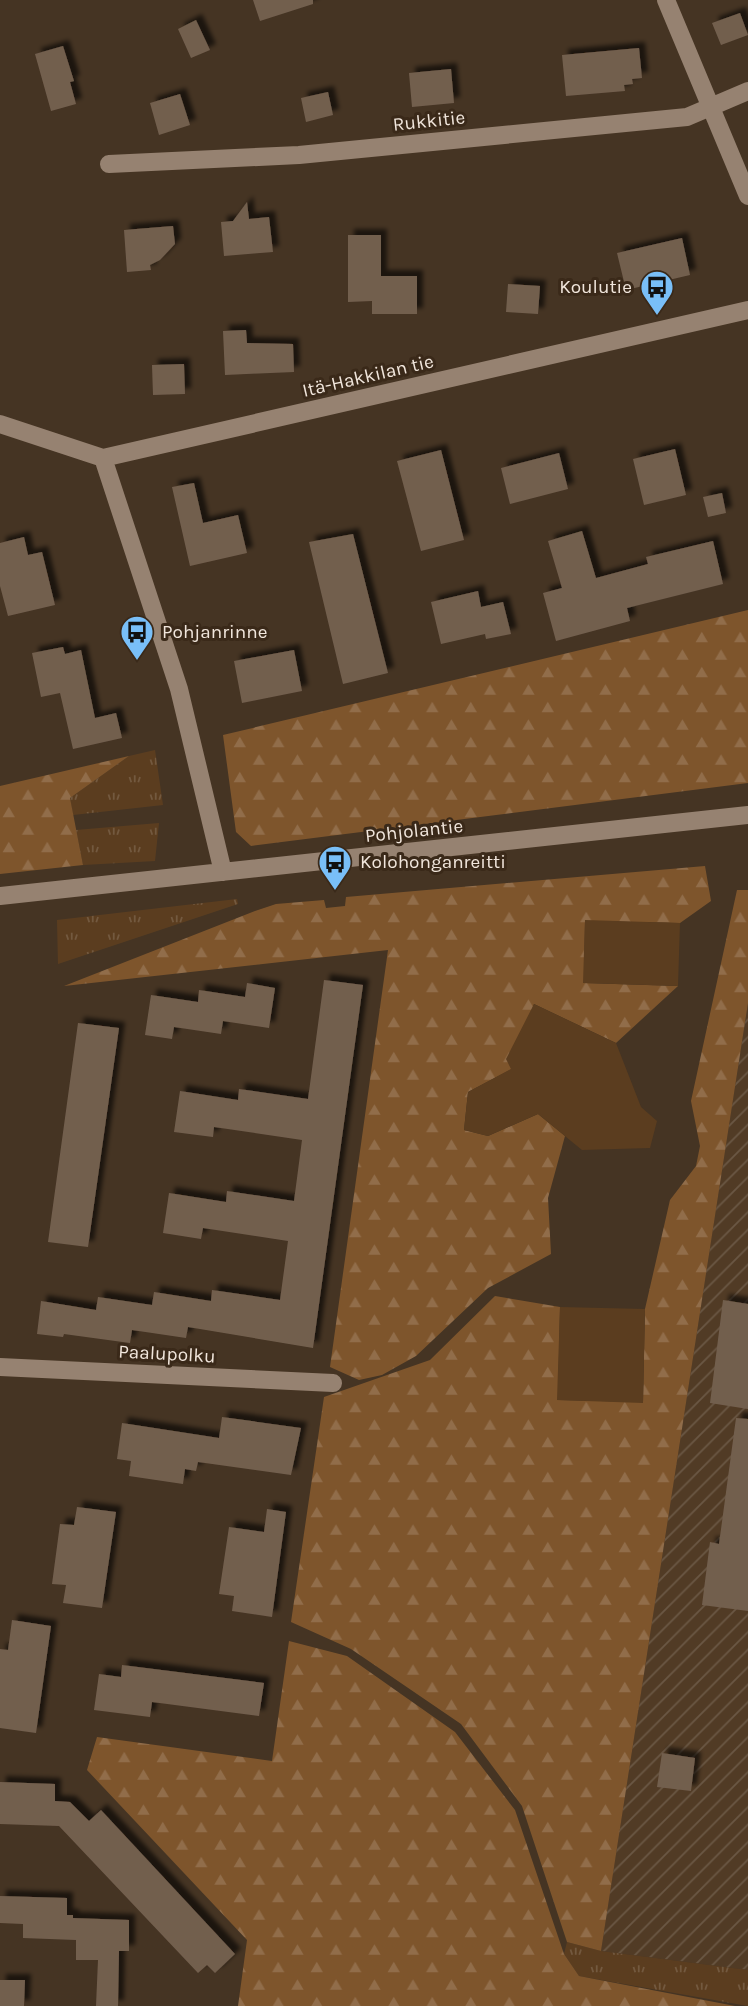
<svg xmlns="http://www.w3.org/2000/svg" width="748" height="2006" viewBox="0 0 748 2006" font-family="Karla,sans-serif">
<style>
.industrial{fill:url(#industrial-furrows)}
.grass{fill:url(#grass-tufts)}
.forest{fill:url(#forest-firs)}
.park{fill:#5b3d1f}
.building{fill:#725f4e;filter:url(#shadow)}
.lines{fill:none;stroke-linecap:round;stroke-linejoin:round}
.minor{stroke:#968271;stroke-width:18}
.labels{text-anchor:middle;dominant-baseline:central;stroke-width:6;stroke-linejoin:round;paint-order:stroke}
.street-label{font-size:19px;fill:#f1e6dc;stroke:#3a2919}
.poi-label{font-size:19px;fill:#f1e6dc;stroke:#3a2919;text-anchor:start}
</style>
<defs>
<pattern id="industrial-furrows" width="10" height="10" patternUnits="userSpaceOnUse" patternTransform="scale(1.75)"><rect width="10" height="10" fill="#513b25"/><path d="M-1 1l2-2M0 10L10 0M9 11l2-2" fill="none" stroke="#6a5744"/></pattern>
<pattern id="grass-tufts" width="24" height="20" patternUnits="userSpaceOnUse" patternTransform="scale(1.75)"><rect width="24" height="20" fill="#5b3d1f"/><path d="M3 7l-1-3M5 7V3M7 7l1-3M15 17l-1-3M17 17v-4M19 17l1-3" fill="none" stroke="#73593f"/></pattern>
<pattern id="forest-firs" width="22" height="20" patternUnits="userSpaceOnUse" patternTransform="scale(1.75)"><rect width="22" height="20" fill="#7e552c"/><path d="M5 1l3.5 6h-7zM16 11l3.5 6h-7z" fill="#916d4a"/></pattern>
<filter id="shadow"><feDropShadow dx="6" dy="-6" stdDeviation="2" flood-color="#0009"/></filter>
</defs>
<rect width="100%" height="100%" fill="#453423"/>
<path class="industrial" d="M748,1003V1970L601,1951Z"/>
<path class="grass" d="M155,750L163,805L73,815L70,798L129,756Z
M159,823L155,861L83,865L76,830Z
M237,899L238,904L58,964L57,920Z
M567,1942L601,1951L748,1970V2006L579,1976L564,1954Z"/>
<path class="forest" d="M748,610V783L251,846L236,832L223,735Z
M129,756L70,798L83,865L0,874V786Z
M705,866L711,901L680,923L585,921L584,983L678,986L616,1043L534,1004L512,1069L468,1092L464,1130L488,1136L538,1114L565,1136L548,1198L551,1254L488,1288L416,1356L382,1375L359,1380L330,1367L388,950L64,986L255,911L276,904L324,900L326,908L345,906L346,897Z
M737,890H748V1003L601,1951L567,1942L522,1806L461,1724L351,1649L291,1622L324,1397L430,1360L495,1296L560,1307L558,1400L643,1402L645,1309L670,1200L696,1166L700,1146L691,1101Z
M289,1641L347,1656L455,1732L515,1810L564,1954L579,1976L735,2006H238L247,1940L87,1770L97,1737L272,1761Z"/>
<path class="park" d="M585,920L680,923L678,986L583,983Z
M534,1004L616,1043L641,1107L657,1121L650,1148L582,1150L538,1114L488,1136L464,1130L468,1092L511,1069L506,1059Z
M560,1307L645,1309L643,1403L557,1400Z"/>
<path class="building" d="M253,0H313V4L260,21Z
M740,13L748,35L721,45L712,23Z
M196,20L210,50L191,58L178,29Z
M63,46L74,81L70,82L76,104L51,111L35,54Z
M639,48L642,78L632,79L633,84L624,85L625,91L566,96L562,55Z
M451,69L454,103L412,107L409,73Z
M328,92L333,115L306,122L301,98Z
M180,94L190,125L159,135L150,103Z
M247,202L249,219L269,217L273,252L224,256L221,222L233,221Z
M173,226L175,244L160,260L150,265L151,270L127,272L124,230Z
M348,235H381V276H417V314H372V301L348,302Z
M682,238L690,275L626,290L617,253Z
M508,284L540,286L538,314L506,312Z
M246,330L247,343L293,344L294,372L225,375L223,331Z
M184,364L185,394L153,395L152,365Z
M675,449L686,495L644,505L633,459Z
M441,450L464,540L421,551L397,461Z
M559,453L568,489L510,504L501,468Z
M194,483L203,523L238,515L247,553L190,566L172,487Z
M722,493L726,513L708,517L703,497Z
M582,531L596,578L648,564L646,557L713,541L723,584L627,608L630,621L556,641L543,593L562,588L548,541Z
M353,534L388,673L343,684L309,542Z
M24,537L28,555L42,552L55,605L8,616L0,586V543Z
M478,591L481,607L503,602L511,634L486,639L485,634L441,644L431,602Z
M63,647L65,654L81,650L95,718L116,713L122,738L73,749L60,693L41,697L32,653Z
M294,650L302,691L242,703L234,661Z
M324,980L363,985L313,1348L188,1327L186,1338L132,1330L130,1343L64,1334L63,1337L37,1334L41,1301L96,1310L98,1297L152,1305L154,1292L211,1301L212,1290L280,1300L288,1241L203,1228L201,1239L163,1233L169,1193L226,1202L227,1191L294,1201L302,1140L214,1127L213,1137L174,1132L180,1091L238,1100L239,1089L308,1099Z
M247,983L275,988L269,1028L223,1021L221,1034L174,1027L172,1039L145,1035L151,995L198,1002L199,990L245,997Z
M78,1023L119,1028L88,1247L48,1242Z
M723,1300L748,1304V1409L710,1403Z
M222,1417L301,1428L291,1475L198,1462L196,1471L185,1469L183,1484L129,1476L131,1461L117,1459L122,1423L219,1438Z
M736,1418L748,1419V1611L702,1605L710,1542L719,1544Z
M77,1507L116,1512L102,1608L63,1603L66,1585L52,1584L60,1524L74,1525Z
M267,1509L286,1512L272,1617L232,1611L234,1596L219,1594L229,1527L264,1532Z
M12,1620L51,1626L36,1733L0,1728V1649L8,1650Z
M122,1665L264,1683L259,1716L152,1702L150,1717L94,1710L99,1674L121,1677Z
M662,1753L695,1758L691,1791L657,1787Z
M0,1782L55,1784V1801L70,1802L89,1821L101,1810L235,1954L215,1973L207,1965L198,1973L59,1826L0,1824Z
M0,1896L67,1898V1915H73V1918L129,1920V1951H119L118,2006H96L98,1960H76V1940L23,1938V1924L0,1923Z
M0,1980H25L24,2006H0Z"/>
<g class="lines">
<path class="minor" d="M666,0L748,196
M109,164L299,155L687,117L748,91
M0,424L103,458L748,310
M103,458L179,689L223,872
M0,896L748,815
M0,1367L333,1383"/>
</g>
<defs>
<symbol id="bus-pin" viewBox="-11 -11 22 30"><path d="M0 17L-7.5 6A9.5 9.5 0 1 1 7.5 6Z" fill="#79bff8" stroke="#3a2919"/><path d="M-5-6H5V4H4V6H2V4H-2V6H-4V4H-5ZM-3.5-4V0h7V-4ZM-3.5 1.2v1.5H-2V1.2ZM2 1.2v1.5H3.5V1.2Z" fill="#111"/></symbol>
</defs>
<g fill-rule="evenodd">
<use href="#bus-pin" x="638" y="268" width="38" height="52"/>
<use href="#bus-pin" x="118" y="613" width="38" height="52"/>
<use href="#bus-pin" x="316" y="843" width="38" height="52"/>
</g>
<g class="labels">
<g class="street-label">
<text transform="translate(429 121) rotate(-6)">Rukkitie</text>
<text transform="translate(368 376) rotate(-13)">Itä-Hakkilan tie</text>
<text transform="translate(414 831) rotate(-6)">Pohjolantie</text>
<text transform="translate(167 1354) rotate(3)">Paalupolku</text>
</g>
<g class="poi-label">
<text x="632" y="287" text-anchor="end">Koulutie</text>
<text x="162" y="632">Pohjanrinne</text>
<text x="360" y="862">Kolohonganreitti</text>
</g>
</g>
</svg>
